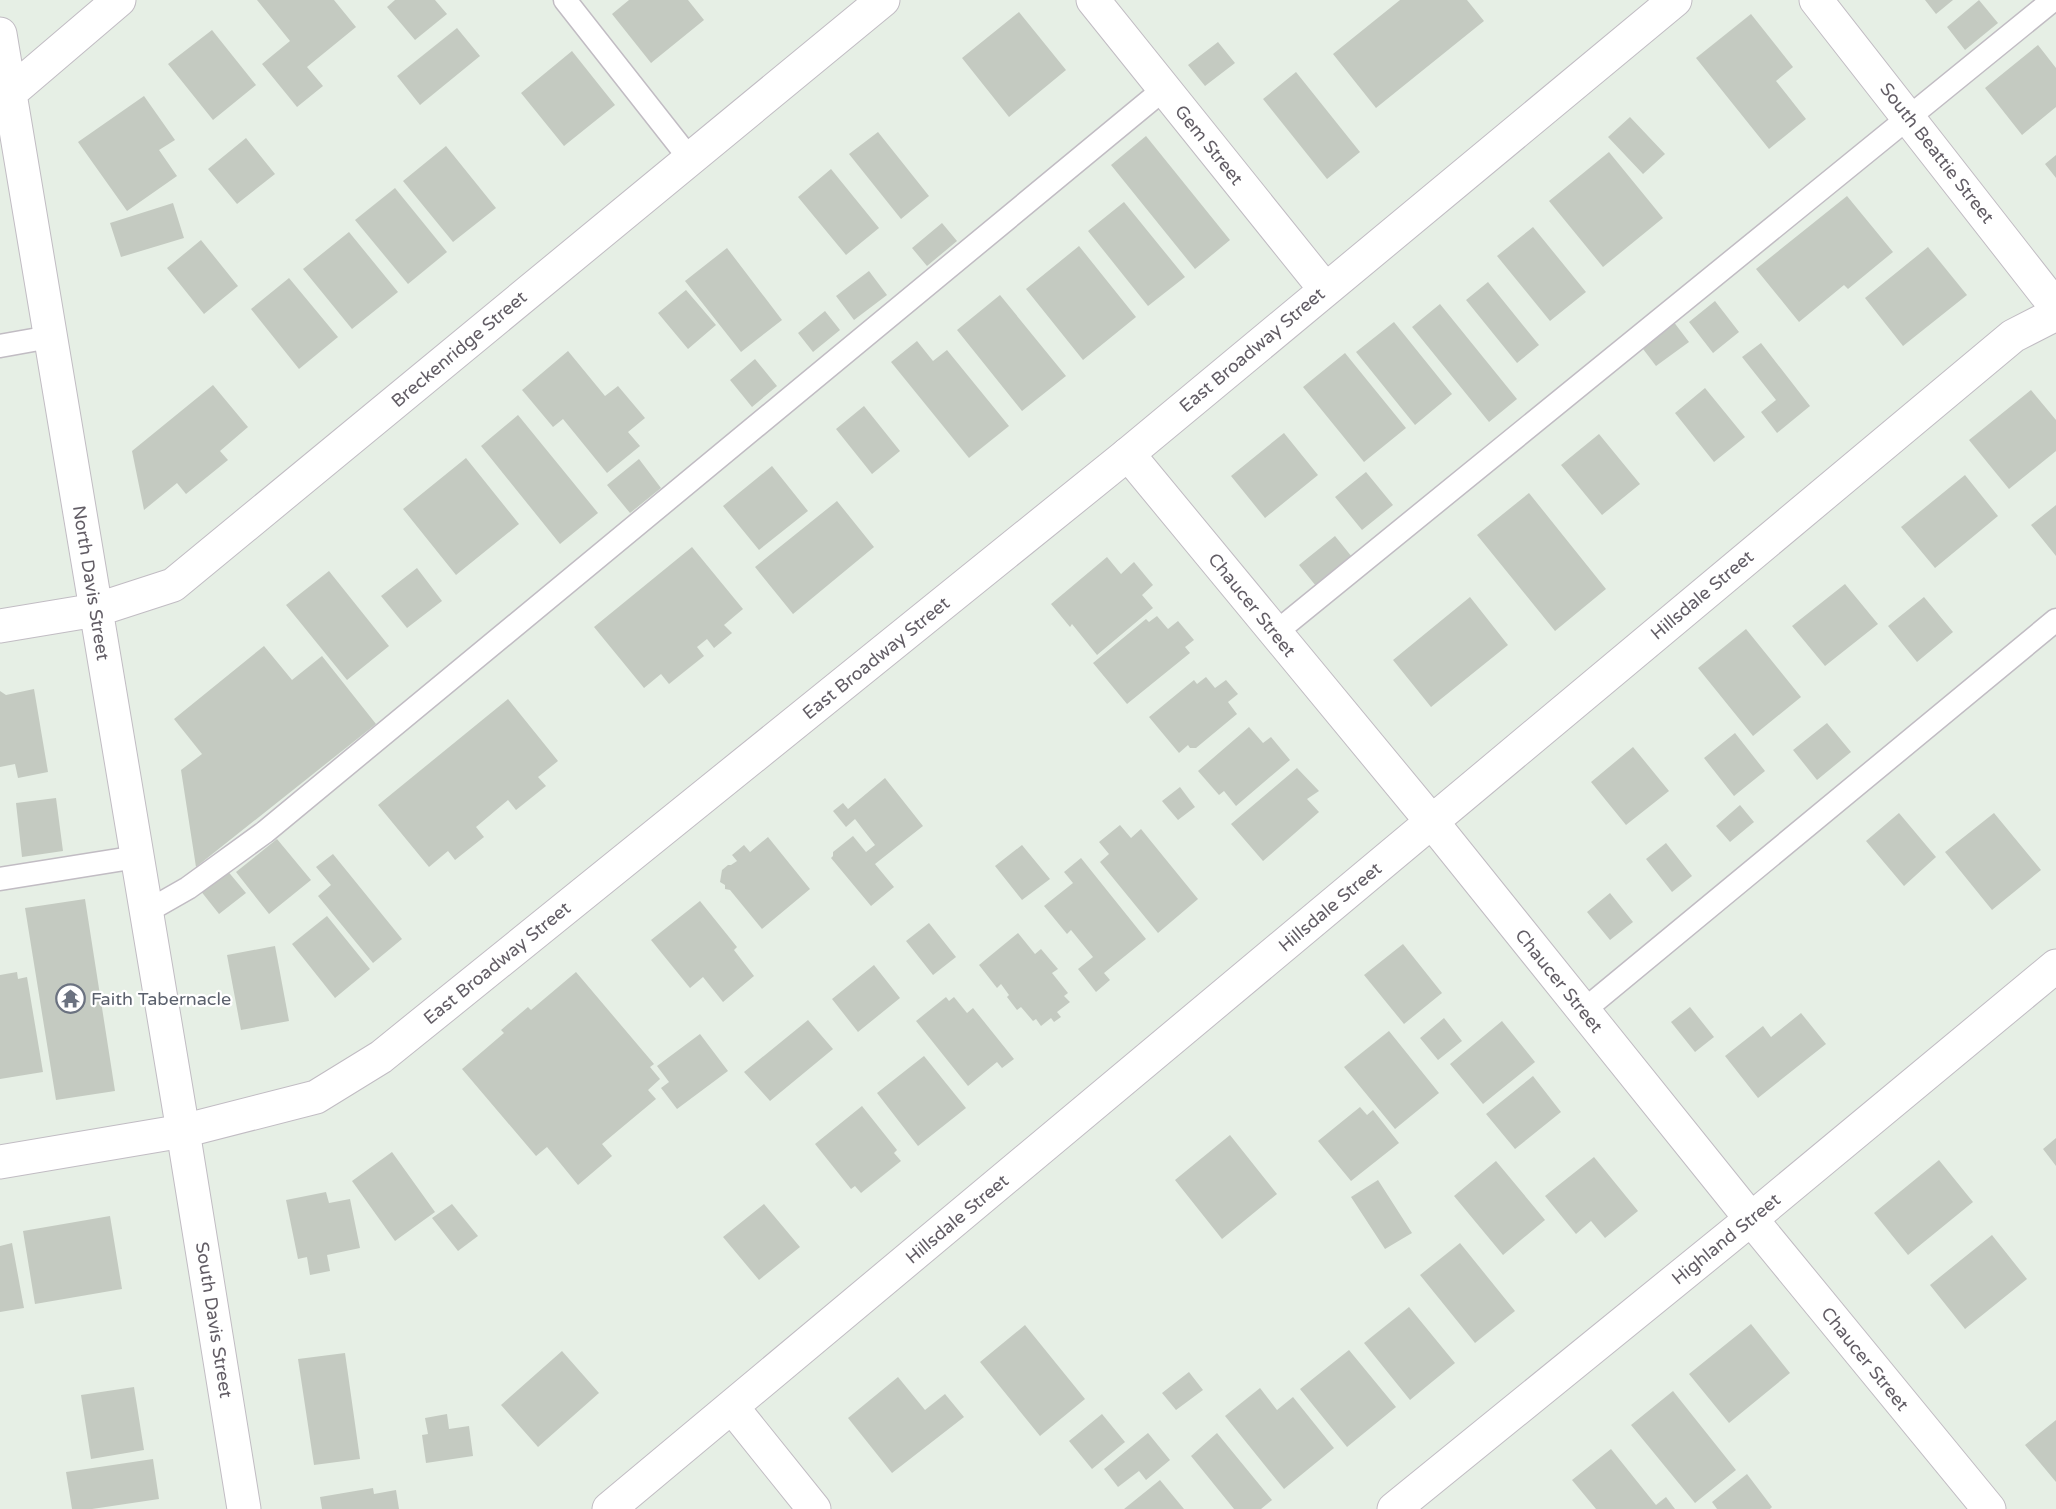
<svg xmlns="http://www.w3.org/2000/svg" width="2056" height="1509" viewBox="0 0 2056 1509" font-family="'Varela Round',sans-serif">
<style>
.building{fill:#c4cac1}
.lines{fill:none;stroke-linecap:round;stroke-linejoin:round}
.service-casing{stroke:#c1bcc3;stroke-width:25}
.minor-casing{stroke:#c1bcc3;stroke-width:35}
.tertiary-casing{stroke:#c1bcc3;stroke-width:35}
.service{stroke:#fff;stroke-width:22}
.minor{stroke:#fff;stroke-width:33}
.tertiary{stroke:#fff;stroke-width:33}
.labels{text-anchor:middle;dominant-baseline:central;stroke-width:4.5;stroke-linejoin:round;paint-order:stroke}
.street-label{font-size:18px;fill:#625d65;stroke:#fff}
.worship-label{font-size:18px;fill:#5b616d;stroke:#fff;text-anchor:start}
</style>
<rect width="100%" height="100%" fill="#e6efe5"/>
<path class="building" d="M257,0H334L356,27L307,67L323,86L297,107L262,64L290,41Z
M395,0H435L447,14L415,40L387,7Z
M629,0H688L704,20L651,63L612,14Z
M1400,0H1467L1484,21L1376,108L1333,54Z
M1925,0H1953L1936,14Z
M1979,0L1998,23L1965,50L1947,27Z
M1019,12L1066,70L1009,117L962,58Z
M1751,14L1793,67L1776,81L1806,119L1769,149L1696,58Z
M457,28L480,56L420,105L397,76Z
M212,30L256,85L213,120L168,64Z
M1218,42L1235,63L1205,86L1188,65Z
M2038,45L2056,68V107L2022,135L1985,88Z
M572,51L615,105L564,146L521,93Z
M1296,72L1360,152L1327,179L1263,99Z
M144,96L175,140L159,150L177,176L127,211L78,142Z
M1630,117L1665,154L1643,174L1608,137Z
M878,132L929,196L901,219L849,154Z
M1146,136L1230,240L1195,269L1111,165Z
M246,138L275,174L237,204L208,169Z
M446,146L496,208L453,242L403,181Z
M1609,152L1663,218L1603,267L1549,201Z
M2056,155V178L2045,164Z
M831,169L879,228L846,255L798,197Z
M395,188L447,252L408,284L355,220Z
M1847,196L1893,252L1848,289L1844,285L1799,322L1756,269Z
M1124,202L1185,277L1148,306L1088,231Z
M173,203L184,238L121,257L110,223Z
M942,223L957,241L927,266L912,248Z
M1533,227L1586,292L1550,321L1497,256Z
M349,232L398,292L352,329L303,269Z
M201,240L238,286L204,314L167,268Z
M1079,246L1136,317L1083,360L1026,289Z
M1928,247L1967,295L1903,346L1865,298Z
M727,248L782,320L741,352L685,281Z
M869,271L887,295L854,320L836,296Z
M289,278L338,337L299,369L251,309Z
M1488,282L1539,345L1517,363L1466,300Z
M686,290L716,325L688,349L658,313Z
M1000,295L1066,376L1022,411L957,330Z
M1715,301L1739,332L1713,353L1689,322Z
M1440,304L1517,399L1489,422L1412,327Z
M825,311L840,330L813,352L798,333Z
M1673,321L1689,342L1656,366L1640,345Z
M1394,322L1452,394L1415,425L1356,352Z
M917,341L933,361L947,350L1009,426L969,458L891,362Z
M1761,343L1810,406L1777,433L1761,412L1776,400L1742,357Z
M568,351L605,396L618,386L645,418L628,432L640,446L607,473L563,419L553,427L522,390Z
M1345,353L1406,428L1364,462L1303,387Z
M755,359L777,386L752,407L730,380Z
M213,385L248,427L220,451L228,460L186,494L177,483L144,510L132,451Z
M1705,388L1745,437L1714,462L1675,413Z
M2031,390L2056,420V451L2009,489L1969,440Z
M864,406L900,451L872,474L836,429Z
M518,415L598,513L560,544L481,446Z
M1284,433L1318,475L1265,518L1231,476Z
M1599,434L1640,484L1602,515L1561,465Z
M466,458L519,524L456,575L403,509Z
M639,459L661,488L630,513L607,485Z
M772,466L808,511L759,550L723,506Z
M1366,472L1393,505L1362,530L1335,497Z
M1965,475L1998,516L1935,568L1901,527Z
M1529,493L1606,589L1555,631L1477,535Z
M837,501L874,547L793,614L755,567Z
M2056,505V556L2031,525Z
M1335,536L1352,557L1316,586L1299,565Z
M692,547L743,609L724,625L732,633L714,648L707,639L697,647L704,656L669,684L661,674L644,688L594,627Z
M1107,557L1121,574L1134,562L1153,585L1142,595L1153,608L1097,655L1072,624L1070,627L1051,604Z
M417,568L442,601L407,628L381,596Z
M329,571L389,646L347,680L286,605Z
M1845,584L1878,624L1825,666L1792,626Z
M1470,597L1508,645L1431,707L1393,660Z
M1924,597L1953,632L1917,662L1888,626Z
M1157,616L1168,629L1178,621L1194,640L1185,647L1190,653L1127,704L1093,663L1146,619L1149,622Z
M1746,629L1801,697L1753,736L1698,668Z
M264,646L292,680L322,656L376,724L196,867L181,770L202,754L174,719Z
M1206,677L1215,688L1226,680L1238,694L1228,702L1237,714L1196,748H1190L1188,745L1179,753L1149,717L1194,680L1197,684Z
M34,689L48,772L18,778L15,764L0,767V691L6,695Z
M508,699L558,761L538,777L546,786L516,810L508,800L476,827L484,837L455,860L448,851L429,867L378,805Z
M1827,723L1851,752L1817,780L1793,750Z
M1249,727L1263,743L1271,737L1290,760L1236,806L1224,791L1219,795L1198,771Z
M1735,733L1765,771L1734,796L1704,758Z
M1633,747L1669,791L1626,825L1591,782Z
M1297,768L1319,791L1307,799L1319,812L1263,861L1231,824Z
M885,778L923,826L875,864L894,887L871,906L831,858L833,856V852L853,836L866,852L875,845L855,819L846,827L833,811L843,803L848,809Z
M1180,787L1195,807L1178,820L1162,801Z
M56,798L63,851L22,857L16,803Z
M1740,805L1754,822L1730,842L1716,826Z
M1899,813L1936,857L1904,886L1866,841Z
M1994,813L2041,870L1992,910L1945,852Z
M1120,825L1131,838L1141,829L1198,899L1158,933L1100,862L1109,854L1099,842Z
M768,837L810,889L762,929L730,890L725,889V885L720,882L722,870L728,865H731L737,861L732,855L744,845L750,852Z
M277,839L311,880L269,914L236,872Z
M1666,843L1692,876L1672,892L1646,859Z
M1022,845L1050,879L1022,900L995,866Z
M333,854L402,939L373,963L318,896L331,885L316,867Z
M1081,858L1146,939L1104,973L1110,980L1096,992L1078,969L1093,957L1071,930L1067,934L1044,906L1073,883L1064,872Z
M226,869L246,893L219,914L200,890Z
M1610,893L1633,922L1610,940L1587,912Z
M85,899L115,1091L56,1100L25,908Z
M700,901L737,947L734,950L754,976L723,1002L703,977L690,988L651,940Z
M327,916L370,969L335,998L292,944Z
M929,923L956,957L933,975L906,941Z
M1018,933L1035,954L1041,949L1058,969L1052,973L1068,993L1064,996L1070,1002L1057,1012L1061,1017L1054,1022L1051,1018L1041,1026L1036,1019L1033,1021L1021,1007L1017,1010L1007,997L1009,995L1001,984L997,988L979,965Z
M1403,944L1442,993L1404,1024L1364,975Z
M275,946L289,1021L241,1030L227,955Z
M874,965L900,998L858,1032L832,999Z
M17,972L18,979L27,977L43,1072L0,1079V975Z
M576,972L654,1064L650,1067L660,1079L648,1090L656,1099L602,1144L612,1156L578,1185L547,1147L536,1156L462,1069L504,1033L501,1030L528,1007L531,1010Z
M946,997L949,1001L954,997L967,1013L973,1008L1014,1059L1002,1068L997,1062L968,1086L916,1021Z
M1690,1007L1714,1037L1695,1052L1671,1022Z
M1801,1013L1826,1044L1758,1098L1725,1056L1763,1026L1771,1037Z
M1444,1018L1462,1041L1438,1060L1420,1038Z
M808,1020L833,1049L770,1101L744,1072Z
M1502,1021L1535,1062L1483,1104L1450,1064Z
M1389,1031L1439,1093L1395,1129L1344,1067Z
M700,1034L728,1071L677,1109L661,1088L669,1082L657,1066Z
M924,1056L966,1108L918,1146L877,1093Z
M1533,1076L1561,1112L1515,1149L1486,1114Z
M862,1106L897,1150L894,1153L901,1161L861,1193L855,1186L851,1189L815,1144Z
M1360,1107L1367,1115L1373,1110L1399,1143L1351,1181L1318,1141Z
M1230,1135L1277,1194L1222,1239L1175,1180Z
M2056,1138V1166L2043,1149Z
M392,1152L435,1212L395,1241L352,1181Z
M1594,1157L1638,1211L1605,1238L1591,1221L1576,1234L1545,1196Z
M1939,1160L1973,1202L1908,1255L1874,1213Z
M1496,1161L1545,1220L1503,1255L1454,1196Z
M1378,1180L1412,1233L1385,1249L1351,1197Z
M326,1192L329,1203L350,1199L360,1248L327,1255L330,1271L310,1275L307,1257L298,1259L286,1200Z
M452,1204L478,1236L458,1251L432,1218Z
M764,1204L800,1247L759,1280L723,1237Z
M110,1216L122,1289L35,1304L23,1231Z
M1992,1235L2027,1279L1965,1329L1930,1285Z
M12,1243L24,1308L0,1312V1246Z
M1460,1243L1515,1311L1475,1343L1420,1275Z
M1409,1307L1455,1363L1410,1400L1364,1343Z
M1751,1324L1790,1373L1729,1423L1689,1374Z
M1025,1325L1085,1399L1040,1436L980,1362Z
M1349,1350L1396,1407L1347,1447L1300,1389Z
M562,1351L599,1393L538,1447L501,1405Z
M345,1353L360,1459L314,1465L298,1359Z
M1189,1372L1203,1390L1176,1410L1162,1393Z
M898,1377L925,1410L945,1394L964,1417L892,1473L848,1418Z
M134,1387L144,1450L91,1459L81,1395Z
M1260,1388L1277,1410L1293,1397L1334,1448L1284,1489L1225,1416Z
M1673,1391L1736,1470L1695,1503L1631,1425Z
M447,1414L449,1429L469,1426L473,1456L426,1463L422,1435L428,1434L425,1418Z
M1102,1414L1125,1442L1092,1469L1069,1441Z
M2056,1420V1482L2025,1445Z
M1148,1433L1170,1460L1146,1480L1139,1471L1118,1487L1104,1469Z
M1217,1433L1272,1500L1261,1509H1234L1191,1456Z
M1611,1449L1656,1505L1666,1497L1675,1509H1596L1572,1480Z
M153,1459L159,1499L92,1509H72L66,1472Z
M1747,1474L1772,1507L1770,1509H1717L1712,1502Z
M1160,1480L1184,1509H1124Z
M373,1488L374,1494L396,1490L399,1509H322L320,1497Z"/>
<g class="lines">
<defs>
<path id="service" d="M565,0L690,159
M0,346L50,337
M1275,633L2053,0
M0,879L137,857
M146,912L188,888L265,832L1164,89
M1583,1011L2056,620"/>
<path id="minor" d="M1093,0L1325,289
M1816,0L2056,307
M0,34L183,1131L244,1509
M0,95L10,93L119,0
M1128,454L1432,822L1751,1219L1989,1509
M0,626L96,610L173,585L883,0
M732,1407L814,1509
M609,1509L2013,336L2056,314
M1394,1509L1751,1219L2056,966"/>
<path id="tertiary" d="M0,1162L183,1131L316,1097L381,1057L1128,454L1675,0"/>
</defs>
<use href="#service" class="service-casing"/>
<use href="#minor" class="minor-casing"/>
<use href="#tertiary" class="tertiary-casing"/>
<use href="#service" class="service"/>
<use href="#minor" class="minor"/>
<use href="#tertiary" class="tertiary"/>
</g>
<defs>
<symbol id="temple-ring" viewBox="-11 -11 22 22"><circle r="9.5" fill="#fff" stroke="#6b7280" stroke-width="1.5"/><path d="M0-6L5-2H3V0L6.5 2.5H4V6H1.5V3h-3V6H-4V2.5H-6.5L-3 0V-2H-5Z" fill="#6b7280"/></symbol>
</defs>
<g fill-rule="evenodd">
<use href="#temple-ring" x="54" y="982" width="33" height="33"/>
</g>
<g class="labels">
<g class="street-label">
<text transform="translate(1209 145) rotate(51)">Gem Street</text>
<text transform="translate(1937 153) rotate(52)">South Beattie Street</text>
<text transform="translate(459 349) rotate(-40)">Breckenridge Street</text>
<text transform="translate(1252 350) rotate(-40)">East Broadway Street</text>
<text transform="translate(91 583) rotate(81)">North Davis Street</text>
<text transform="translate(1702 595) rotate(-40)">Hillsdale Street</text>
<text transform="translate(1252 605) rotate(51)">Chaucer Street</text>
<text transform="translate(876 658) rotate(-39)">East Broadway Street</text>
<text transform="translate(1330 907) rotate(-40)">Hillsdale Street</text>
<text transform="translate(497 963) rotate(-39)">East Broadway Street</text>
<text transform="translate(1559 981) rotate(51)">Chaucer Street</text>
<text transform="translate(957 1219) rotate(-40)">Hillsdale Street</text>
<text transform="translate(1726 1239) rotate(-39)">Highland Street</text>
<text transform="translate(214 1320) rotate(81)">South Davis Street</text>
<text transform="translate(1865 1359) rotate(51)">Chaucer Street</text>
</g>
<g class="worship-label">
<text x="91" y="999">Faith Tabernacle</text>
</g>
</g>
</svg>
